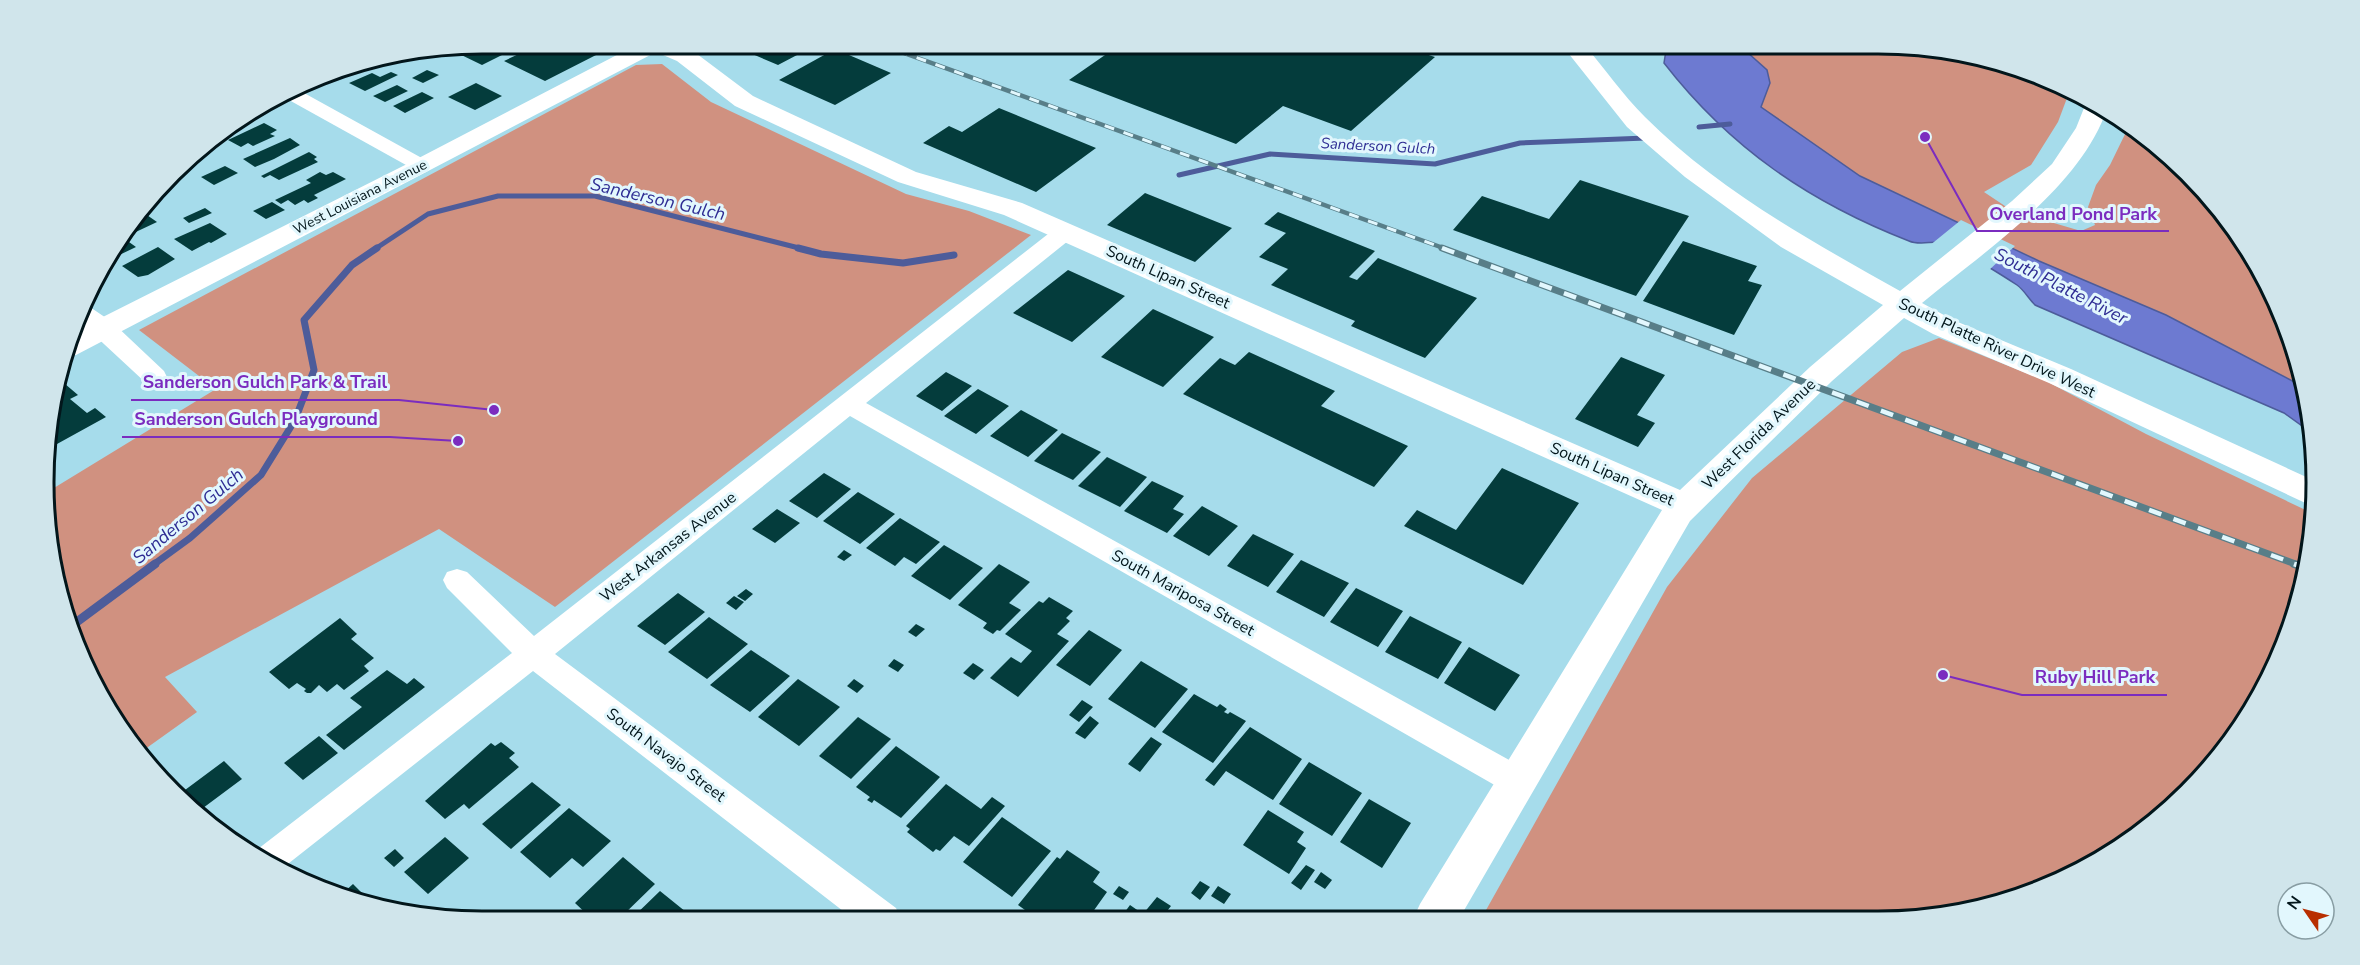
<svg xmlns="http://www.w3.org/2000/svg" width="2360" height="965" viewBox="0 0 2360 965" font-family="'Nunito Sans',sans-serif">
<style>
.green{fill:#d09180}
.water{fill:#6d7ad1;stroke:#4d5c9a;stroke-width:1.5}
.pier{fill:#a6dceb}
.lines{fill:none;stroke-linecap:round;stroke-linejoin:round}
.stream-far2{stroke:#4d5c9a;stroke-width:5}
.stream-far1{stroke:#4d5c9a;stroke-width:7}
.stream{stroke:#4d5c9a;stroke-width:9}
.building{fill:#043c3c}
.street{fill:#fff;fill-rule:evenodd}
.secondary{fill:#fff;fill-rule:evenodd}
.rail-far2-casing{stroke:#587e88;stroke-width:4.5}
.rail-far1-casing{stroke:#587e88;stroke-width:7}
.rail-casing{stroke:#587e88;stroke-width:8}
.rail-far2{stroke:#e2f7fd;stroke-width:3;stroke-dasharray:10;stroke-linecap:butt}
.rail-far1{stroke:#e2f7fd;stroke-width:4.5;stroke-dasharray:13;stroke-linecap:butt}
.rail{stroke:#e2f7fd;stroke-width:5;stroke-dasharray:16;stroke-linecap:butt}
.labels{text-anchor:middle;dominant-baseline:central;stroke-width:6;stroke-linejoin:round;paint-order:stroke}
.far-street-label{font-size:14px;fill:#02161b;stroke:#e2f7fd}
.far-water-label{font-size:15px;font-style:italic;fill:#2e2c93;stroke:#e2f7fd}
.street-label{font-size:16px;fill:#02161b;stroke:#e2f7fd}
.water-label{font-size:18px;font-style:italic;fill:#2e2c93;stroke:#e2f7fd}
.rim{fill:none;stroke:#02161b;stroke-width:3}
.leader{fill:none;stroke:#7b2cbf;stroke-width:2}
.callout-dot{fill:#7b2cbf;stroke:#e2f7fd;stroke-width:2}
.callout-label{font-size:18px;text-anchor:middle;font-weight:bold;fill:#7b2cbf;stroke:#e2f7fd;stroke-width:6;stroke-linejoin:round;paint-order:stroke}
</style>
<rect width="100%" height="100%" fill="#a6dceb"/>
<path class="green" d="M1738,44H1878L2018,67L2070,90L2058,122L2031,165L1984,192L2005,206L2047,221L2081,231L2095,225L2088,207L2096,185L2110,165L2129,126C2142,134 2156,142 2167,152C2230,208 2291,303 2304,387L2166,315L2039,261L1860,176L1760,107L1770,83L1767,70Z
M662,64L711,102L906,194L969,211L1031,235L555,607L439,529L165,677L197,712L141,752L117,726L77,650L52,568L49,491L216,389L139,330L636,65Z
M1939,338L2048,382L2146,434L2314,514L2313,539L2293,623L2243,726L2167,813L2046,888L1935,918L1481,919L1667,587L1752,478L1902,352Z"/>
<path class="water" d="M1667,44H1738L1767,70L1770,83L1761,107L1860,176L2039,261L2166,315L2304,387L2312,433L2284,413L2035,305C2029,299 2024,290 2017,285C2005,277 1957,247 1945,243C1934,240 1920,246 1909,241C1809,202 1730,148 1664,63Z"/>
<path class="pier" d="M1961,220L2015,246L1988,271L1944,246H1929Z"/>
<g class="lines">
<path class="stream-far2" d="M1699,127L1730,124
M1179,175L1270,154L1435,164L1520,143L1646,138
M375,249L428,214L498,196H595L803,249"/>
<path class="stream-far1" d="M798,248L821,254L903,263L954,255
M153,565L190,538L261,475L295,420L314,370L304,320L352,265L377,248"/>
<path class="stream" d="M70,627L155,564"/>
</g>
<path class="building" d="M482,44H498L512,50L482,65L449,49Z
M540,44H576L598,54L545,81L504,61Z
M729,44H818L778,65Z
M1113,44H1394L1435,57L1351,131L1283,106L1236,144L1069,80L1118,46Z
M835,49L891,73L835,105L779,80Z
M357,64L362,66L337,78L328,73Z
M427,70L439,75L423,83L412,78Z
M391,72L398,75L365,91L349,83L372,73L380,77Z
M476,83L502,96L475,110L448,97Z
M397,85L408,91L385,102L373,96Z
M422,92L434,98L405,113L393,106Z
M999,108L1096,148L1036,192L923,143L949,126L962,132Z
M264,123L277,130L270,134L275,136L253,146L248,143L241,147L228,140Z
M290,138L300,145L274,159L255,167L243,159Z
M309,152L317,157L314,159L318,162L279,180L270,175L264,178L261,176Z
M225,166L238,173L214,185L201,177Z
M320,172L326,175L333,172L346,179L314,195L318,198L308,203L304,200L295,205L288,200L281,204L275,200L311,183L306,180Z
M1580,180L1689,216L1636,296L1453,230L1482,196L1549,219Z
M1145,193L1232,228L1195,262L1107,225Z
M272,202L285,210L266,219L253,211Z
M205,208L212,213L189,223L183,218Z
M1278,212L1375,251L1349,277L1357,280L1378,258L1477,298L1425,358L1351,326L1355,321L1271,285L1288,269L1259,257L1286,233L1264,224Z
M144,213L157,222L123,238Z
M210,223L227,234L211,243L209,242L192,251L174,239Z
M1683,241L1757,266L1748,281L1762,285L1734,335L1643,301Z
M129,242L136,247L113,258L109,255L114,249Z
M158,247L175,259L148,275L138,277L122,266Z
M1068,270L1125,296L1072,342L1013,313Z
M1153,309L1214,337L1163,387L1101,357Z
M1249,352L1335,391L1321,406L1408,446L1374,487L1183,394L1220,358L1235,365Z
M1621,357L1665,375L1637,415L1655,423L1638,447L1575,419Z
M946,372L972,386L942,411L916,396Z
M58,378L78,395L70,399L87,413L95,408L106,417L57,444L48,436L47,425Z
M978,389L1009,406L976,434L944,416Z
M1021,410L1058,430L1028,457L990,436Z
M1062,433L1101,452L1073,480L1034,461Z
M1107,457L1147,477L1120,507L1078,486Z
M1502,468L1579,503L1523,585L1404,526L1417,510L1456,530Z
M824,473L851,489L817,518L789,501Z
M1152,481L1184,496L1173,509L1184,514L1167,533L1124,511Z
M858,492L895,514L860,544L823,521Z
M1202,506L1238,526L1209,556L1173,536Z
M777,509L800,523L775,543L752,529Z
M900,518L940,542L916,564L904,557L895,566L866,548Z
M1253,534L1294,554L1268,587L1227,566Z
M944,545L983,568L950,600L911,576Z
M844,550L852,555L844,561L837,557Z
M1301,560L1349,583L1324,617L1276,592Z
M999,564L1030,582L1009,603L1021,610L1000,631L997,630L993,634L983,628L987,623L958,605Z
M1356,588L1403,611L1378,647L1330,622Z
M746,589L753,594L745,601L737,596Z
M678,593L705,612L665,645L637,626Z
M734,596L744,602L736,610L726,603Z
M1049,597L1073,611L1066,618L1070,621L1057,634L1069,641L1018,697L990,678L1011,657L1021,663L1032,651L1005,634L1039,601L1043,603Z
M1410,616L1462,642L1438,679L1385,652Z
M709,617L748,644L707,679L668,652Z
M340,618L357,634L351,639L374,658L364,666L369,671L344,690L337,684L327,692L319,685L311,693H307L304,691L306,689L297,683L289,689L269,672Z
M916,624L925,629L916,637L908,632Z
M1089,630L1122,650L1090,686L1056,665Z
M1469,647L1520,675L1495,711L1444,683Z
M751,650L790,676L750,712L710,685Z
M894,659L904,665L898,672L888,666Z
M1141,661L1188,689L1155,728L1108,699Z
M973,663L984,670L974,680L963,673Z
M387,670L407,684L414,678L425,687L344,750L326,735L362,707L350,698Z
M798,679L840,707L799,746L758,717Z
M854,679L864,686L857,693L847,686Z
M1194,694L1217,707L1220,704L1227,709L1224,712L1228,714L1230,712L1246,721L1213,763L1162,732Z
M1082,700L1093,707L1079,722L1069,715Z
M1090,716L1099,723L1085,739L1075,733Z
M858,717L891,739L851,779L819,756Z
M1250,727L1302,759L1273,800L1226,771L1214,786L1205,780Z
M319,736L338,753L303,780L284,763Z
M1151,737L1162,744L1140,772L1128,764Z
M501,742L515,753L509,758L519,767L469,809L464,804L445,819L425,801L491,743L495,746Z
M896,746L940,777L901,818L874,800L872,803L867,800L870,797L856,787Z
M224,761L242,779L203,808L185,790Z
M1309,762L1362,793L1332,836L1279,804Z
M532,782L561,805L511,849L482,824Z
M946,784L981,809L992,797L1005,806L969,846L954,836L940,851L936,849L933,852L907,832L910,829L906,826Z
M1369,799L1411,823L1382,868L1340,842Z
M569,808L611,841L583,867L572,858L550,878L520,852Z
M1268,810L1304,832L1297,842L1306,848L1289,874L1243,845Z
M1002,817L1051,851L1012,897L963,862Z
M445,837L469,858L428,894L404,872Z
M395,849L404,858L394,867L384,858Z
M1067,850L1100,872L1093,882L1107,892L1087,920H1039L1018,905L1057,857L1060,859Z
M623,857L655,884L617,921H594L575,903Z
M1306,865L1315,870L1301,890L1291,883Z
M1321,872L1332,880L1325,889L1314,882Z
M1200,881L1210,887L1200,900L1191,893Z
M353,884L362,893L353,900L343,893Z
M1119,886L1129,892L1123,900L1113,894Z
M1218,886L1231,894L1224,904L1211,896Z
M660,891L691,916L697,921H629Z
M1157,897L1171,906L1160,920H1119L1130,905L1143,914Z"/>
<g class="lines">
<path class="street" d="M295,88L429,162L432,166L429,170H415L280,95Z
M1065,225L1073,227L1076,232L1073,237L866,403L1529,771L1533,781L1529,791L1517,796L1505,791L850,416L555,654L896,908L901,920L856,921L533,671L284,867L254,852L512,653L447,588L443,580L447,572L457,569L467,572L534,636L1057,227Z
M84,303L112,322L164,371L167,377L164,383L155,385L146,383L77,319Z"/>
<path class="secondary" d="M638,44H675L693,51L753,96L916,172L1022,203L1680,490L1810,367L1883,305L1781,247L1685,177L1627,127L1561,44H1584C1604,68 1623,95 1645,117C1718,190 1811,241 1900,291L2012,201L2052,164L2076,128L2088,98L2107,109C2080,188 1985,251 1922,303L1953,320L2071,369L2315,481L2314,507L2049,383L1933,334L1904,318L1832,381L1690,521L1459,919H1413L1420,904L1662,510L1004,215L898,182L735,106L677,61L656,52L76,355L63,357L71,333L413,161Z"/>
<defs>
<path id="rail-far2" d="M879,44L1446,249"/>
<path id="rail-far1" d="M1442,248L2298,565"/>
<path id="rail" d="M2294,564L2306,568"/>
</defs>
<use href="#rail-far2" class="rail-far2-casing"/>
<use href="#rail-far1" class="rail-far1-casing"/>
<use href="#rail" class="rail-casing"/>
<use href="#rail-far2" class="rail-far2"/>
<use href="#rail-far1" class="rail-far1"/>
<use href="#rail" class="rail"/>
</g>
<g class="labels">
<g class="far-street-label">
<text transform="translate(360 197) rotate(-27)">West Louisiana Avenue</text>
</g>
<g class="far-water-label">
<text transform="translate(1378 146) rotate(3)">Sanderson Gulch</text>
</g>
<g class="street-label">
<text transform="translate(1168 277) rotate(24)">South Lipan Street</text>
<text transform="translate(1997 348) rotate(25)">South Platte River Drive West</text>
<text transform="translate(1759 434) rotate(-44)">West Florida Avenue</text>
<text transform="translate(1612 474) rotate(24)">South Lipan Street</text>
<text transform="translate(668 547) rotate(-38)">West Arkansas Avenue</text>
<text transform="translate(1183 593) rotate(29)">South Mariposa Street</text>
<text transform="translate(666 755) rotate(37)">South Navajo Street</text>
</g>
<g class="water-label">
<text transform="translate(658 199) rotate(13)">Sanderson Gulch</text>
<text transform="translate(2061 286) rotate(27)">South Platte River</text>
<text transform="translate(188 516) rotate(-40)">Sanderson Gulch</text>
</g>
</g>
<path d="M0 0H2360V965H0ZM482 54H1878A428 428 0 0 1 2306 482V483A428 428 0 0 1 1878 911H482A428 428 0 0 1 54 483V482A428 428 0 0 1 482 54Z" fill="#d0e5eb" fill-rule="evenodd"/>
<path class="rim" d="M482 54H1878A428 428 0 0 1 2306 482V483A428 428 0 0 1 1878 911H482A428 428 0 0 1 54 483V482A428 428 0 0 1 482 54Z"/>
<path class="leader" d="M1925 137L1977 231H2169M494 410L399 400H131M458 441L390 437H122M1943 675L2022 695H2167"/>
<g class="callout-dot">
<circle cx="1925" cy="137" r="6"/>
<circle cx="494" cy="410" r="6"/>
<circle cx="458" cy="441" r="6"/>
<circle cx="1943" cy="675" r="6"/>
</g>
<g class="callout-label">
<text x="2073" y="220">Overland Pond Park</text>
<text x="265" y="388">Sanderson Gulch Park &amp; Trail</text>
<text x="256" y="425">Sanderson Gulch Playground</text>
<text x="2095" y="683">Ruby Hill Park</text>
</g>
<g transform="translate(2306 911) rotate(305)"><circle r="28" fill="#e2f7fd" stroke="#889da3" stroke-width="1.5"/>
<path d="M0-4.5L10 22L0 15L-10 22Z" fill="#b82e00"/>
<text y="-9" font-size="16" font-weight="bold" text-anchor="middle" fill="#02161b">N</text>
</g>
</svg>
